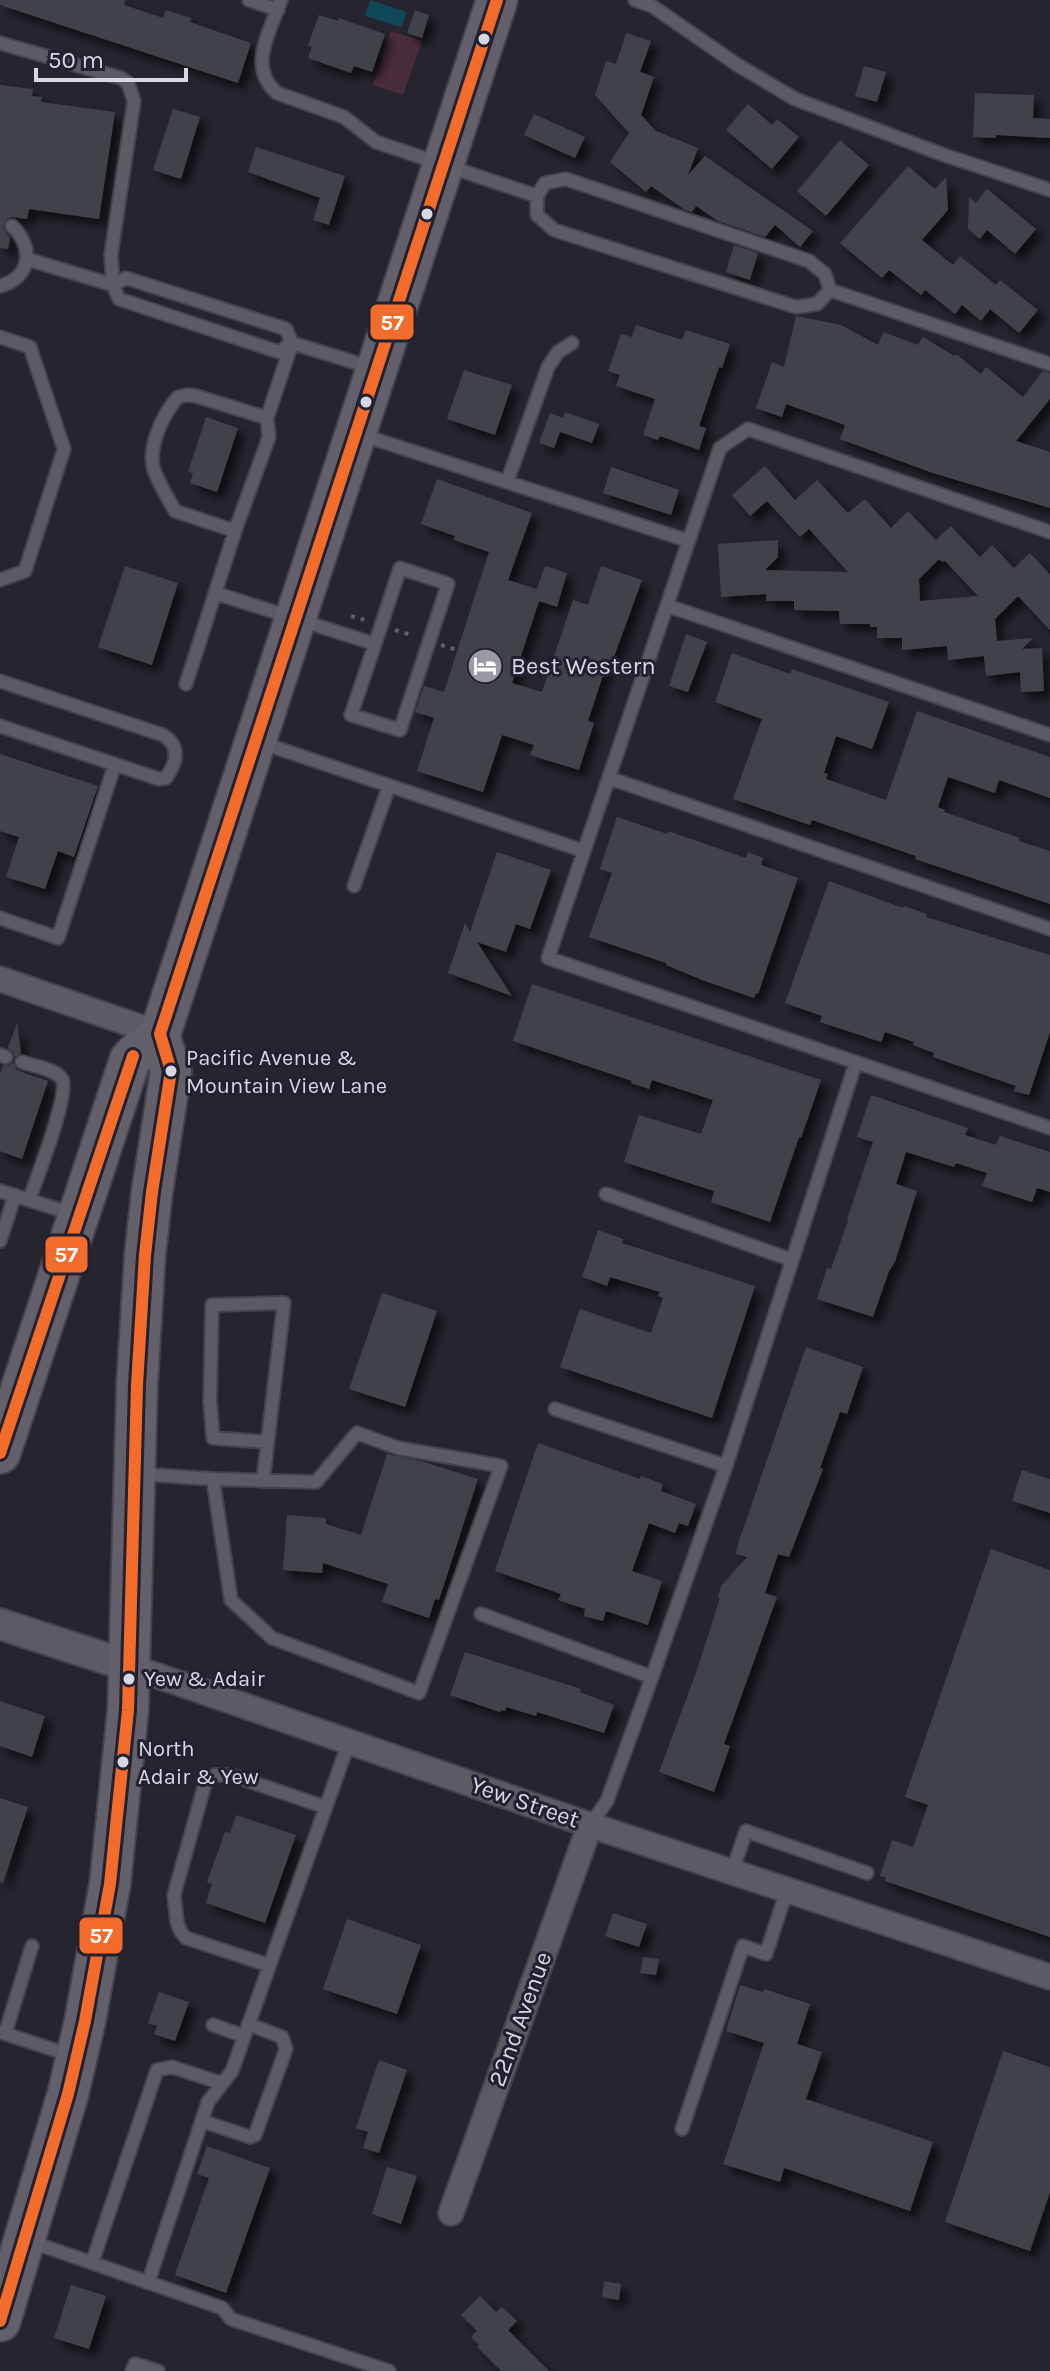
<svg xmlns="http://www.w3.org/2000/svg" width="1050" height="2371" viewBox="0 0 1050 2371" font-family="Karla,sans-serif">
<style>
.green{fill:#4a2d3a}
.water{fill:#114858}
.building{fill:#41434a;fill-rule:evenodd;filter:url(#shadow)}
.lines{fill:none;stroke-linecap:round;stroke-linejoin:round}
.service-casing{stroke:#44424b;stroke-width:16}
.minor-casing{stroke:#44424b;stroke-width:28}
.tertiary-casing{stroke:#44424b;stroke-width:34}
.trunk-casing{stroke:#44424b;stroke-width:44}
.path{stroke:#616066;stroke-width:4;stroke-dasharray:4 6;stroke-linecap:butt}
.service{stroke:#5c5a62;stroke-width:12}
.minor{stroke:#5c5a62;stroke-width:24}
.tertiary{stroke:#5c5a62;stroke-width:30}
.trunk{stroke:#64606b;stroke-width:40}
.bus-1-casing{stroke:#222131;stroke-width:18}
.bus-1{stroke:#f36c2b;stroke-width:12}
.bus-dot{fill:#d8d8e3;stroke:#222131;stroke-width:3}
.labels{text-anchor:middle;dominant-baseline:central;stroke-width:6;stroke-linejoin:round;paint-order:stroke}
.bus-label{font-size:22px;fill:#d8d8e3;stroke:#222131;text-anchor:start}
.poi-label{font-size:24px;fill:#d8d8e3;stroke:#222131;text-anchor:start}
.street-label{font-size:24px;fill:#d8d8e3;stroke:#222131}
.line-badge{stroke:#222131;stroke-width:3}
.badge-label{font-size:22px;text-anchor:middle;font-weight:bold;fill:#fff}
</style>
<defs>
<filter id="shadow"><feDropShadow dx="7" dy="7" stdDeviation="4" flood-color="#0009"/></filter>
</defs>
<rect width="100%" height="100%" fill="#26242e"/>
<path class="green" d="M391,31L422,41L403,95L373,85Z"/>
<path class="water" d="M370,0L407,12L401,27L365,16Z"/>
<path class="building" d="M0,0H125L124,5L163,18L166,10L191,18L190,22L251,43L238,83L0,5Z
M415,10L429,15L422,38L407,33Z
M319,15L338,21L339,18L385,34L372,72L354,66L351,73L308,58L312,47L308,45Z
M626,33L651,41L640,72L654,77L641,115L656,131L698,148L688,175L705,156L813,231L800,247L775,225L765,237L718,221L696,206L692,212L685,210L651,186L646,192L610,162L629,133L595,95L606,61L616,64Z
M864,66L886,72L877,102L855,96Z
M0,85L33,89L32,96L42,97L41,102L115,112L99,219L29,209L27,219L11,217L6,220L3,227L10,238L8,249L0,248Z
M975,93L1034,95L1033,118L1050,119V138L996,135V138L973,137Z
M748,104L772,125L777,119L799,137L772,169L726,130Z
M173,109L200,117L181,179L153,170Z
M534,114L585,137L575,158L524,135Z
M840,140L869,165L826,216L797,191Z
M256,147L345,176L329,225L313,220L320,198L248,172Z
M908,166L935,189L946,177L948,210L922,240L953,265L960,256L996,285L1000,280L1038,310L1019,333L990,309L981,321L962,305L955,314L925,290L921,295L889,270L882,278L840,243Z
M987,189L1036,229L1015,254L987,230L980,239L968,229L969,197L976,203Z
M734,245L758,253L750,280L726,272Z
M796,316L841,325L878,345L883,332L918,345L923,337L954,356L956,354L981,374L986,367L1023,397L1043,371L1050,373V399L1016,441L1050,452V508L933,473L840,439L845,425L786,404L782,417L756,408L772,362L784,367Z
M636,325L682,340L686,330L730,344L722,368L719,367L699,426L706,428L699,450L660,436L658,440L643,435L655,399L616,386L620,375L608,371L621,334L632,337Z
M464,370L512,385L495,435L447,419Z
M565,412L599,424L592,443L560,432L554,448L539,443L550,413L563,418Z
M206,417L238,428L217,492L190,483L193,473L188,472Z
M765,466L795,500L817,480L848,513L865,499L891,528L908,511L936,540L951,526L980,557L992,545L1014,568L1030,553L1050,574V630L1018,596L995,619L997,641L1033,638L1022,649L1042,648L1044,691L1021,692L1020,672L986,676L984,656L948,660L947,646L902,650V638H877V627H870V624H840L839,611L794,610V601H766V594L721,597L718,544L778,540V557L765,570L848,572L809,529L800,537L767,501L750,516L732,495ZM939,559L942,562L945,561L978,596L920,601L919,579Z
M611,467L679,490L671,515L603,493Z
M437,479L532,513L508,580L537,589L545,566L567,573L557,607L539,601L512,683L542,692L573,600L588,605L601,566L642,580L611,665L607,663L588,721L594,723L579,770L530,755L534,745L502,735L483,792L417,771L434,718L415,712L424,686L444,692L489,552L454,540L455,536L421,524Z
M125,566L178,583L152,665L98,647Z
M686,634L707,642L688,692L669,686Z
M732,653L790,674L792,669L889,702L872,749L836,736L824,773L828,774L826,779L886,800L917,711L1050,757V798L999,780L995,793L948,777L938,807L945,810L944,812L1020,838L1019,841L1050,851V904L915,859L916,856L812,820L810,825L733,799L762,719L715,702Z
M0,754L98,786L74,857L58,851L45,889L6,877L19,837L0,831Z
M617,817L667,834L668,831L746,858L748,852L763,858L761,865L798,878L758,994L756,993L754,998L702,980L666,965V963L589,937L612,873L600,869Z
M497,852L551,870L530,929L516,924L506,952L477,942L512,996L448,973L465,923L470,932Z
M829,881L903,908L904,906L927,914L926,917L1050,955V1032L1029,1095L1014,1091L1016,1086L933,1057L934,1053L913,1045L914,1042L885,1032L881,1042L820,1022L822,1016L785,1003Z
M532,984L821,1080L801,1138L799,1137L770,1222L711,1202L714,1191L624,1162L639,1115L701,1134L713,1100L652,1080L649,1089L631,1083L632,1081L513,1041Z
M17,1023L21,1053L15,1057L13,1052L8,1048Z
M13,1062L16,1069L24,1073L48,1081L22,1159L0,1151V1074L3,1065L9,1066Z
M871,1095L968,1128L965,1135L996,1145L1000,1136L1050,1152V1192L1037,1188L1032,1202L982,1186L987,1173L956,1163L954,1167L906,1152L896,1184L917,1191L895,1262L889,1271L873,1317L817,1299L827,1268L831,1269L848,1221L847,1220L873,1142L857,1137Z
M598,1230L623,1239L622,1243L755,1286L712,1418L560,1367L580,1309L651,1333L663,1298L658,1296L660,1292L610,1277L607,1286L582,1277Z
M382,1293L437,1311L405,1407L349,1389Z
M806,1347L863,1367L847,1414L840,1412L820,1468L823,1469L789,1557L778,1554L765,1593L777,1597L724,1744L730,1746L714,1792L659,1772L697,1670L720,1598L718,1597L721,1586L747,1557L736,1554L739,1541Z
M538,1443L640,1479L641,1476L663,1484L661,1491L696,1504L688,1526L679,1523L675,1533L649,1523L632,1571L662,1581L648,1625L606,1611L603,1621L584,1616L585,1609L558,1600L561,1594L495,1571Z
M387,1454L424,1462L478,1479L439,1600L435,1599L429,1618L382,1602L388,1584L323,1563L322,1573L283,1570L287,1515L326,1518V1524L361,1535Z
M1022,1470L1050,1479V1513L1012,1501Z
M991,1549L1050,1570V1937L885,1881L886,1877L880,1876L892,1840L913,1847L928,1805L905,1797Z
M465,1652L581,1689L580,1692L614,1705L604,1733L537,1712L536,1716L506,1707L505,1711L501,1710L500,1712L450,1695Z
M0,1701L45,1716L32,1757L0,1746Z
M0,1798L28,1807L3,1883L0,1882Z
M236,1815L296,1835L265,1923L206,1903L212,1884L207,1882L225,1832L230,1833Z
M613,1913L647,1924L639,1947L605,1936Z
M347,1919L421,1945L397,2014L323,1989Z
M643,1957L659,1959L656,1975L640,1973Z
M740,1985L763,1992L764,1989L810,2004L797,2044L822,2052L806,2099L933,2142L910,2211L784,2168L780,2182L723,2164L764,2043L726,2031Z
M159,1992L189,2002L175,2041L154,2034L157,2026L148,2023Z
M1003,2051L1050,2067V2192L1030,2251L945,2222Z
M379,2060L407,2070L379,2153L363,2148L368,2132L356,2128Z
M207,2146L270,2168L226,2293L175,2275L209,2178L197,2174Z
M387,2167L417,2176L401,2224L372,2214Z
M604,2281L621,2284L619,2300L602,2297Z
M71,2285L106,2296L89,2349L54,2338Z
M480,2296L496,2312L502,2307L517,2321L508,2330L549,2371H501L477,2347L479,2345L471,2337L477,2331L461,2315Z"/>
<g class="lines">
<defs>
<path id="service" d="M249,0L278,10
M281,0C270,32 247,67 277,93L344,117L376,142L537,196
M635,0L652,6L736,64L795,99L944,155L1050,190
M0,43L121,78L128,83L134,101L111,255L113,285L119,299L279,352L292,343
M566,179L809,261L825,274L830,290L817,304L796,307L554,230L537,215V196L545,183Z
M27,259L113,285L126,278L286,329L292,343L267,418L269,437L235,531L175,511C168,498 159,484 154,470C147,447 163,414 178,397L188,395L196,396L267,418
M0,286C32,277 34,247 12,226
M830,290L1050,364
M0,337L30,347L64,449L25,571L0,580
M292,343L373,368
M362,435L689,541
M507,482L548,367L558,352L572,343
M1050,532L748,429L720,448L548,958L1050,1128
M215,593L375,644L351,715L400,730L448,584L400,568L375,644
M668,606L1050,735
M0,681L163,735C181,747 177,762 166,778L159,779L0,726
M186,684L235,531
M262,743L584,851
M609,778L1050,929
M354,886L389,786
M0,918L58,938L115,764
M0,1055L6,1057
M22,1062C33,1066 56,1069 62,1079C70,1094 36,1180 29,1200
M0,1191L73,1214
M606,1194L792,1260
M0,1241L15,1195
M555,1409L726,1466
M140,1474L213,1479L231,1600L272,1638L419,1693L501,1466L398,1448L357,1433L316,1482L213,1479
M263,1481L284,1303L212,1305L210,1401L213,1438L267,1442
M481,1614L652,1677
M590,1825L607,1801L652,1677L726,1466L856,1062
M732,1872L746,1831L867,1873
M268,1965L186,1938L181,1932L177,1922L174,1895L206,1780L215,1775H231L325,1807
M213,2025L244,2036
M0,2032L73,2056
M5,2034L32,1946
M202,2121L250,2137L255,2135L286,2049L282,2037L248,2024
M682,2129L743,1946L766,1954L787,1890
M29,2241L222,2308L231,2319L389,2371
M92,2263L157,2070L172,2067L221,2083
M148,2283L208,2102L232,2071L349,1742
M132,2371L135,2364L158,2371"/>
<path id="minor" d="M0,979L160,1034
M129,1666L590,1825L1050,1977
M451,2213L590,1825"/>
<path id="tertiary" d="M0,1624L129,1666"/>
<path id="trunk" d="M0,1453L130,1060C138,1048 152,1046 160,1034L497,0
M0,2321L68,2094L85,2021L110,1884L128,1710L137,1385L145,1255L152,1192L171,1071C168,1058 161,1048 160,1034"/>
</defs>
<use href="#service" class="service-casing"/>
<use href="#minor" class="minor-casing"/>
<use href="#tertiary" class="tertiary-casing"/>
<use href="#trunk" class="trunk-casing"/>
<path class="path" d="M351,616L368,621
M395,630L414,636
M441,645L457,650"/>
<use href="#service" class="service"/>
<use href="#minor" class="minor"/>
<use href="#tertiary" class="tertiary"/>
<use href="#trunk" class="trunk"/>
<defs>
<path id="bus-1" d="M0,1453L133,1056
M0,2321L68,2094L85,2021L110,1884L128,1710L137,1385L145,1255L152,1192L171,1071L160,1034L497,0"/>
</defs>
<use href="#bus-1" class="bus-1-casing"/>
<use href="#bus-1" class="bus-1"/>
</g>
<defs>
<symbol id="hotel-disc" viewBox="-11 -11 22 22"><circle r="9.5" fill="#9a99a4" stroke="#222131"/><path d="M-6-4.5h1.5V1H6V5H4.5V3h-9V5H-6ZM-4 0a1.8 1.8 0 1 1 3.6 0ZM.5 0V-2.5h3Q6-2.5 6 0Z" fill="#fff"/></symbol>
</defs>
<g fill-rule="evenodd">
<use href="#hotel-disc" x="465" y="646" width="40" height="40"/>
</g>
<g class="bus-dot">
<circle cx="484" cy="39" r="7"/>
<circle cx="427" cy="214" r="7"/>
<circle cx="366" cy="402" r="7"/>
<circle cx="171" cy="1071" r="7"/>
<circle cx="129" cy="1679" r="7"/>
<circle cx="123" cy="1762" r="7"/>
</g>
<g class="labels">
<g class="bus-label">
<text x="186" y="1058">Pacific Avenue &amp;<tspan x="186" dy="28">Mountain View Lane</tspan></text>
<text x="144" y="1679">Yew &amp; Adair</text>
<text x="138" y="1749">North<tspan x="138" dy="28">Adair &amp; Yew</tspan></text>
</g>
<g class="poi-label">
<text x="511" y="666">Best Western</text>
</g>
<g class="street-label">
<text transform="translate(525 1802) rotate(19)">Yew Street</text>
<text transform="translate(520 2019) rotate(-70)">22nd Avenue</text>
</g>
</g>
<g class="line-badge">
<rect x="369" y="303" width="46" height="38" rx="8" fill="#f36c2b"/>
<rect x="44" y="1235" width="45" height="39" rx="8" fill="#f36c2b"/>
<rect x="78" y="1916" width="46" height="39" rx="8" fill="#f36c2b"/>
</g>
<g class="badge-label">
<text x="392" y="330">57</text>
<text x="66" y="1262">57</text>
<text x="101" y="1943">57</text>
</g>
<path d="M36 68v12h150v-12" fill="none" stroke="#d8d8e3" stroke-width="4"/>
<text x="48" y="68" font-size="24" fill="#d8d8e3" stroke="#222131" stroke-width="6" paint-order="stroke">50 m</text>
</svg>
